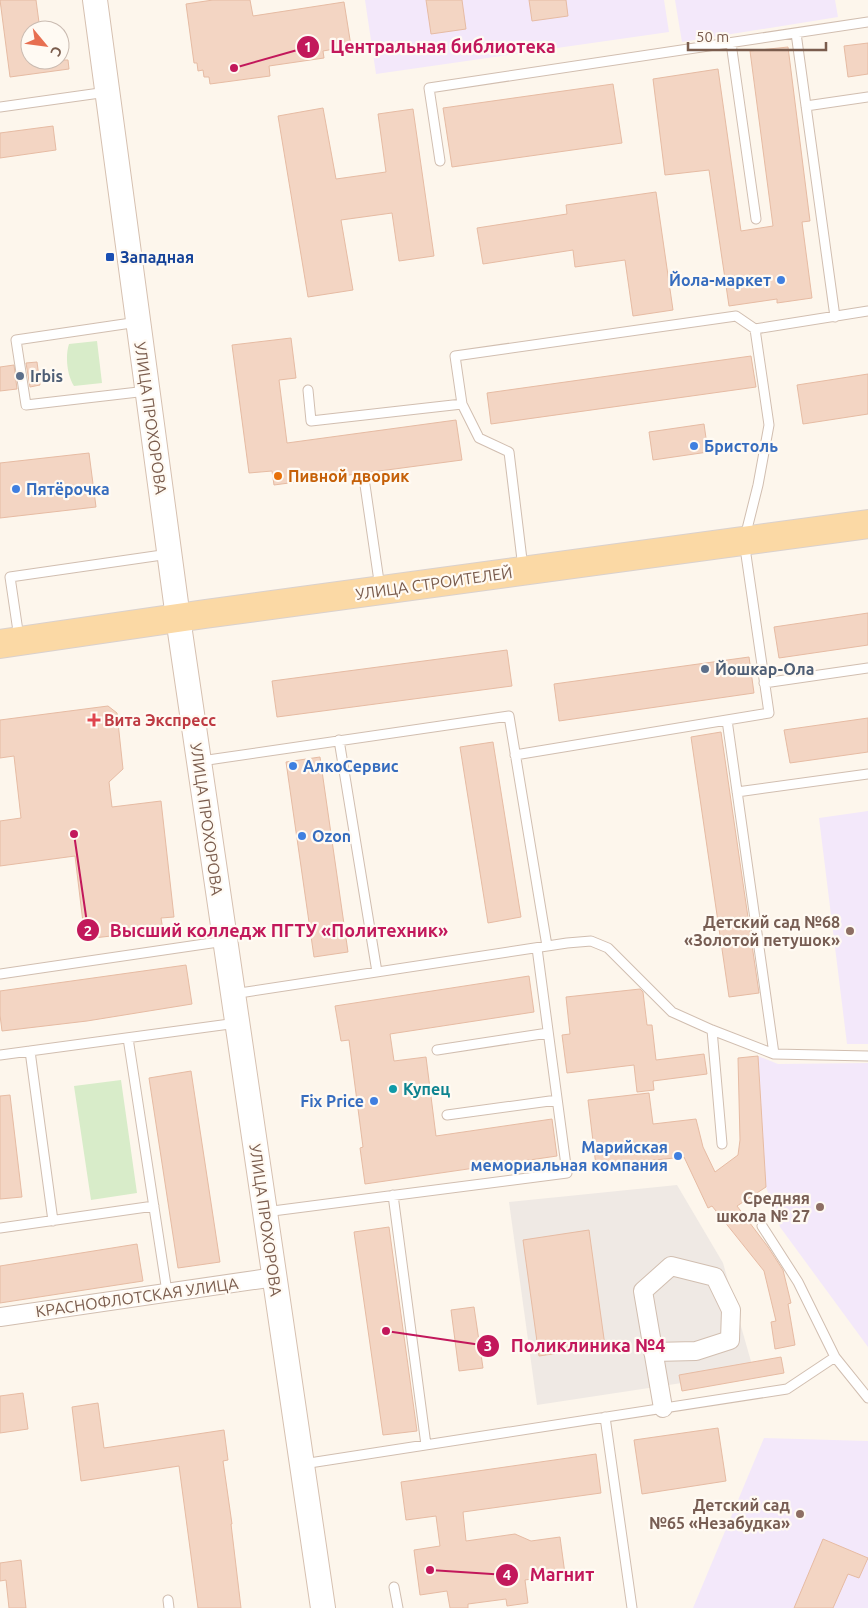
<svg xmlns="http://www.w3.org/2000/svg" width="868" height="1608" viewBox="0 0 868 1608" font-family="Ubuntu,sans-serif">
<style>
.industrial{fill:#efe9e4}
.education{fill:#f3e8fa}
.green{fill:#d8ecc9}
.building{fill:#f3d5c3;stroke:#e6bba3}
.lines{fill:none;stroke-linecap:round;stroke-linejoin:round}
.lane-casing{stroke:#d1beb0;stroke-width:11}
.street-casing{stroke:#d1beb0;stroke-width:20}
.secondary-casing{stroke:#d6c0b0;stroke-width:26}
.primary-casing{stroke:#dad1cd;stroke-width:30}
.lane{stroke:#fff;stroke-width:9}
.street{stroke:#fff;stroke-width:18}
.secondary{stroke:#fff;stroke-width:24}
.primary{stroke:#fbd9a5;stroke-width:28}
.transit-dot{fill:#1a4fb4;stroke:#fffaf3;stroke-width:2}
.shop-dot{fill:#3f7fe0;stroke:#fffaf3;stroke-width:2}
.service-dot{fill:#5c6f8a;stroke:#fffaf3;stroke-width:2}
.food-dot{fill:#e8710a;stroke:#fffaf3;stroke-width:2}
.health-dot{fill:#e0444e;stroke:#fffaf3;stroke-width:2}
.education-dot{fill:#8d6e63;stroke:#fffaf3;stroke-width:2}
.culture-dot{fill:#0f9aa8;stroke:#fffaf3;stroke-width:2}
.labels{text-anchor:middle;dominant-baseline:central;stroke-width:4.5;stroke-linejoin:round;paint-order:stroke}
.transit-label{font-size:16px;font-weight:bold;fill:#164399;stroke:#fffaf3;text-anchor:start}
.shop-label{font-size:16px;font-weight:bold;fill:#366cbe;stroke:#fffaf3;text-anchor:start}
.service-label{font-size:16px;font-weight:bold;fill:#4e5e75;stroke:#fffaf3;text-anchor:start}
.street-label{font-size:16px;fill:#7a5c4d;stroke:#fffaf3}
.food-label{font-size:16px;font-weight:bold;fill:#c56008;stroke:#fffaf3;text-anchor:start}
.health-label{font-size:16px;font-weight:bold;fill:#be3a42;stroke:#fffaf3;text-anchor:start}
.education-label{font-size:16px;font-weight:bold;fill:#785e54;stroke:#fffaf3;text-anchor:end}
.culture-label{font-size:16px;font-weight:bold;fill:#0d838f;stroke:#fffaf3;text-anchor:start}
.leader{fill:none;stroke:#c2185b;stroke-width:2}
.callout-dot{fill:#c2185b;stroke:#fffaf3;stroke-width:2}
.mark-label{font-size:15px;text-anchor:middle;font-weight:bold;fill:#fff}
.callout-label{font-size:18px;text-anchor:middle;font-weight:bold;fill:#c2185b;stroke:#fffaf3;stroke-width:4.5;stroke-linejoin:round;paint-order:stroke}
</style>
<rect width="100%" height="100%" fill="#fdf6ec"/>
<path class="industrial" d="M677,1185L723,1263L754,1372L537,1405L509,1202Z"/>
<path class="education" d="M365,0H664L669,32L376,74Z
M675,0H835L838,17L682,42Z
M868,811V1044H847L819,818Z
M758,1056L778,1064L868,1063V1347L780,1227L766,1187Z
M764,1438L868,1441V1608H693Z"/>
<path class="green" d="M97,341L102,383L74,386C67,375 65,356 69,344Z
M121,1080L137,1193L91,1200L74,1086Z"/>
<path class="building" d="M0,0H36L40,30H30V60H68L69,69L10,77Z
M213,0H250L253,16L344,2L351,46L323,51L324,58L269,66L270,76L210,84L209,77H204L203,70L198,71L197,63H194L186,4Z
M426,0H462L466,29L431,34Z
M529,0H566L568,16L532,21Z
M868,43V74L848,77L844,46Z
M788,47L810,221L802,222L812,298L777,303V299L729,306L709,170L665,175L653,79L718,69L741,231L773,226L750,51Z
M613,84L622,143L452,167L443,108Z
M323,108L336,179L386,172L378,114L413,109L434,256L399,261L392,213L341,220L353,290L308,297L278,116Z
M53,126L56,150L0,158V133Z
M656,192L673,310L633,316L625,260L575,267L573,250L483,264L477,228L567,214L566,205Z
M291,338L296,378L279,380L287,443L456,420L462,460L274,485L272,471L249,473L232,345Z
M751,356L756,387L491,424L487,393Z
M37,362L40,385L30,387L26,363Z
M14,365L17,389L0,391V367Z
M868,374V414L803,424L797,385Z
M704,424L708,452L653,460L649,432Z
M89,453L96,507L0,518V463Z
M868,613V645L779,658L774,627Z
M507,650L512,686L277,717L272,681Z
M749,657L754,693L559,721L554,684Z
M108,706L117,713L123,769L109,782L112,807L161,801L174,917L161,918L163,930L85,939L75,856L0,866V821L21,818L14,756L0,758V720Z
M868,718V752L790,763L784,730Z
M721,732L759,993L729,997L691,737Z
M493,742L521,917L488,923L460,747Z
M320,757L348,952L314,957L286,762Z
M186,965L192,1004L87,1021L2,1031L0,1015V991Z
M529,976L534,1012L390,1034L394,1061L426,1057L436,1136L552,1119L557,1156L365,1184L360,1148L363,1147L349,1040L341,1041L335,1006Z
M640,989L643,992L647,1025H652L656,1060L704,1054L707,1074L653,1081L654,1090L637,1092L634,1065L567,1073L562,1035L570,1034L566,997Z
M758,1056L766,1187L737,1206L768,1247L783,1270L791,1303L788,1304L795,1345L775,1349L771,1322L776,1321L764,1271L712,1206L708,1208L684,1157L596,1166L588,1100L649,1093L653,1124L696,1119L703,1147L715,1172L738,1155L740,1140L738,1058Z
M191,1071L220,1262L178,1268L149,1078Z
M10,1095L22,1197L0,1199V1096Z
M389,1227L417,1431L383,1435L354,1232Z
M589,1230L605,1346L539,1356L523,1240Z
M137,1244L143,1281L0,1303V1266Z
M474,1307L483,1368L459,1371L451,1310Z
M781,1357L784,1373L682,1391L679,1375Z
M23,1393L28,1429L0,1433V1396Z
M98,1403L104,1448L224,1430L228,1460L223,1461L232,1524H231L241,1608H198L179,1466L81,1481L72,1407Z
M718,1428L726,1481L642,1494L634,1440Z
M596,1454L601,1493L463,1512L466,1541L515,1534L531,1541L560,1537L565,1574L525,1580L528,1603L507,1606L506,1599L468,1604V1608H450L447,1591L420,1595L414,1550L440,1546L436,1516L406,1520L401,1482Z
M823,1539L868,1558L859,1578L848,1574L833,1608H794Z
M21,1560L26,1608H9L6,1580L0,1581V1563Z"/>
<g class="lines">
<defs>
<path id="lane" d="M796,33L835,317
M731,43L756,219
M806,106L868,97
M0,107L107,92
M440,161L429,88L868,22
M138,322L16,340L26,405L147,391
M308,390L311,421L462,404
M365,485L380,588
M523,568L509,452L479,438L462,404L455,356L736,316L755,329L868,311
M19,638L10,577L169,554
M764,683L868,668
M727,720L774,1054
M339,740L377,972
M515,755L769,713L744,541L758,485L769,425L755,329
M201,761L509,716L547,946
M737,792L868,774
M0,974L225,941
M233,994L567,943L591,941L608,948L672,1012L712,1030L774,1054L868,1056
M712,1030L722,1144
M128,1038L167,1292
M437,1050L548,1033
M30,1051L53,1221
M0,1055L237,1023
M447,1115L557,1100
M393,1195L426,1445
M265,1212L567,1173L537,948
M762,1226L798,1282L835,1357L868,1398
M0,1228L154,1206
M605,1417L632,1608
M303,1464L787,1389L835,1357
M394,1587L398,1608
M168,1600L169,1608"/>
<path id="street" d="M0,1317L275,1277
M653,1352L696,1351L730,1340L731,1310L715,1277L671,1266L643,1291L663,1408"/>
<path id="secondary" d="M95,0L178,618L323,1608"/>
<path id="primary" d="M0,644L205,614L868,524"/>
</defs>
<use href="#lane" class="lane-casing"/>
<use href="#street" class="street-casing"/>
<use href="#secondary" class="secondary-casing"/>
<use href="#primary" class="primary-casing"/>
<use href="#lane" class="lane"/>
<use href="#street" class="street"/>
<use href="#secondary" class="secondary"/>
<use href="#primary" class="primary"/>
</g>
<rect class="transit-dot" x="105" y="252" width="10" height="10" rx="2.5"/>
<g class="shop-dot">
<circle cx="781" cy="280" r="5"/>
<circle cx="694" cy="446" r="5"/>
<circle cx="16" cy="489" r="5"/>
<circle cx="293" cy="766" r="5"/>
<circle cx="302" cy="836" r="5"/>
<circle cx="374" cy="1101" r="5"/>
<circle cx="678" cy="1156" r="5"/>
</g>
<g class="service-dot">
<circle cx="20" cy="376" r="5"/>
<circle cx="705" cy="669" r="5"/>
</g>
<circle class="food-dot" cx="278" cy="476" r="5"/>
<path class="health-dot" d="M91.5 712.5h5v5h5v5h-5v5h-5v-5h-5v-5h5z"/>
<g class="education-dot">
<circle cx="850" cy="931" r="5"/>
<circle cx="820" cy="1207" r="5"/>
<circle cx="800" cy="1514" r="5"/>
</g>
<circle class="culture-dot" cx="393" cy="1089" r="5"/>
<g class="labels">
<g class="transit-label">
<text x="120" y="257">Западная</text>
</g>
<g class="shop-label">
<text x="771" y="280" text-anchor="end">Йола-маркет</text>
<text x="704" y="446">Бристоль</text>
<text x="26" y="489">Пятёрочка</text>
<text x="303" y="766">АлкоСервис</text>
<text x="312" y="836">Ozon</text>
<text x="364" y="1101" text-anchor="end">Fix Price</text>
<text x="668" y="1147" text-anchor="end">Марийская<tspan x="668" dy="18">мемориальная компания</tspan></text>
</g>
<g class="service-label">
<text x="30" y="376">Irbis</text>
<text x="715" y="669">Йошкар-Ола</text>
</g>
<g class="street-label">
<text transform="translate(151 418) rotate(82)">УЛИЦА ПРОХОРОВА</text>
<text transform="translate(434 583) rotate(-8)">УЛИЦА СТРОИТЕЛЕЙ</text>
<text transform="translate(207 819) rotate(82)">УЛИЦА ПРОХОРОВА</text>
<text transform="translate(266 1220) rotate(82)">УЛИЦА ПРОХОРОВА</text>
<text transform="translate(137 1297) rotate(-8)">КРАСНОФЛОТСКАЯ УЛИЦА</text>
</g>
<g class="food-label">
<text x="288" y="476">Пивной дворик</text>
</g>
<g class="health-label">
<text x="104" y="720">Вита Экспресс</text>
</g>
<g class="education-label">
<text x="840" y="922">Детский сад №68<tspan x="840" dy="18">«Золотой петушок»</tspan></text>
<text x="810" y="1198">Средняя<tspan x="810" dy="18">школа № 27</tspan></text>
<text x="790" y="1505">Детский сад<tspan x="790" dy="18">№65 «Незабудка»</tspan></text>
</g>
<g class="culture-label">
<text x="403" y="1089">Купец</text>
</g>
</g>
<path class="leader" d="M234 68L308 47M74 834L88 930M386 1331L488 1346M430 1570L507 1575"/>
<g class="callout-dot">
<circle cx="234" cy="68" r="5"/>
<circle cx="74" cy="834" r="5"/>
<circle cx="386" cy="1331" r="5"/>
<circle cx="430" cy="1570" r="5"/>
<circle cx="308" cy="47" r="12"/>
<circle cx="88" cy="930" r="12"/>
<circle cx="488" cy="1346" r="12"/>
<circle cx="507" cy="1575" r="12"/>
</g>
<g class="mark-label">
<text x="308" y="52">1</text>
<text x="88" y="936">2</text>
<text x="488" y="1351">3</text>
<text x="507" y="1580">4</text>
</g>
<g class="callout-label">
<text x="443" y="53">Центральная библиотека</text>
<text x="279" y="937">Высший колледж ПГТУ «Политехник»</text>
<text x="588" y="1352">Поликлиника №4</text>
<text x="562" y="1581">Магнит</text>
</g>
<g transform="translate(45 45) rotate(119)"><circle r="24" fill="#fffaf3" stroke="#cabbb1"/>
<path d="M0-4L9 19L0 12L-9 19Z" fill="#e76f51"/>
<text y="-8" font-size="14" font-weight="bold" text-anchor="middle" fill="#7a5c4d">С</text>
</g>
<path d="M688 42v8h138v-8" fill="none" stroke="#7a5c4d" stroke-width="2.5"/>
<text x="696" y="42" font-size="15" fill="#7a5c4d" stroke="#fffaf3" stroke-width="4" paint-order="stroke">50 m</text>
</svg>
